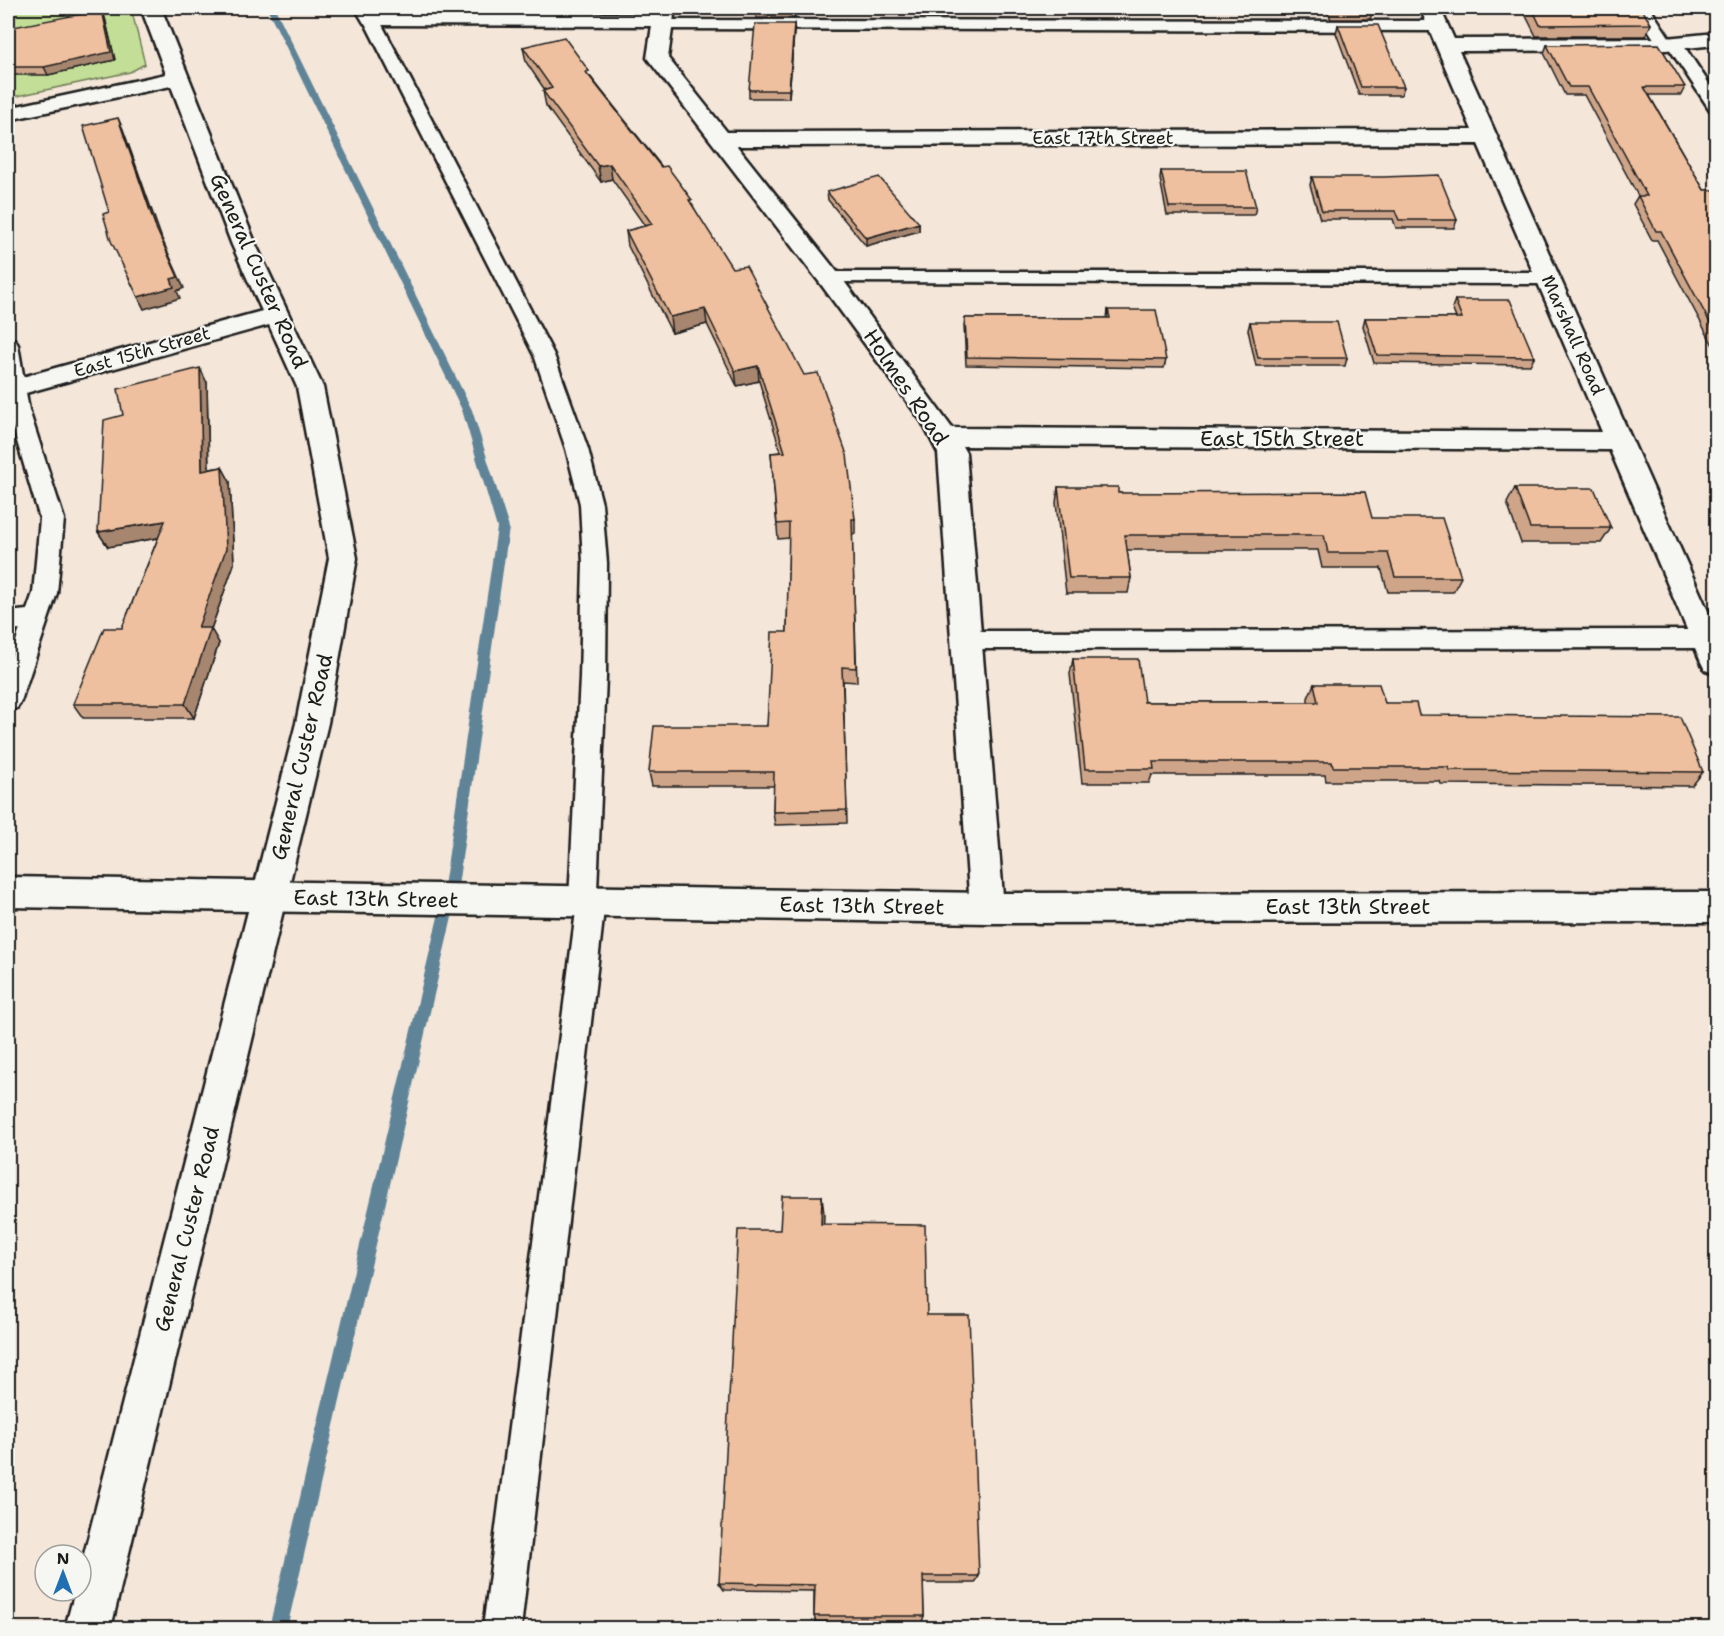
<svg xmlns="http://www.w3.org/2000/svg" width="1724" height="1636" viewBox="0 0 1724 1636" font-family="'Shantell Sans',sans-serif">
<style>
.green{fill:#c3de96;stroke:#707d59;stroke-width:1.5}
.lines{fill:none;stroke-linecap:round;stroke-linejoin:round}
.stream{fill:#5f8498;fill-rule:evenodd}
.lane-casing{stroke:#1c1c1c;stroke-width:5}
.street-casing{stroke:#1c1c1c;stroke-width:5}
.secondary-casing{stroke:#1c1c1c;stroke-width:5}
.path{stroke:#1c1c1c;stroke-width:2;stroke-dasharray:1 3;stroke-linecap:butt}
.lane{fill:#f6f6f2;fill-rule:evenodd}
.street{fill:#f6f6f2;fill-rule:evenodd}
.secondary{fill:#f6f6f2;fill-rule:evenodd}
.wall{fill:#cea589;stroke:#1c1c1c;stroke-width:1.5}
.shaded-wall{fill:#a7866f;stroke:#1c1c1c;stroke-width:1.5}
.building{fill:#efc09f;stroke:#1c1c1c;stroke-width:1.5}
.labels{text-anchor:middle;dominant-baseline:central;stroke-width:4.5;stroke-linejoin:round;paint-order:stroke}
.far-street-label{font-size:18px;fill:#1c1c1c;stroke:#f6f6f2}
.street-label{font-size:21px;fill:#1c1c1c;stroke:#f6f6f2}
</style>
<rect width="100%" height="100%" fill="#f4e6d9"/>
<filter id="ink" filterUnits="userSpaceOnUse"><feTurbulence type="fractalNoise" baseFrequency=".0167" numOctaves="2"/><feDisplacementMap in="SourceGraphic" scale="12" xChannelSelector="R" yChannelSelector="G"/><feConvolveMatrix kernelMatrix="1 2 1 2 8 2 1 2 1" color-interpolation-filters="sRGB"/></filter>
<g filter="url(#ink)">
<path class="green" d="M8,8H131L145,64L130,72L8,98Z"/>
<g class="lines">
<path class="stream" d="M267,8H275L472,410L509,528L456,900L287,1628H269L442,900L497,528L462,410Z"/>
<defs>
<path id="lane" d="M1634,8H1650L1671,40H1680L1716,94V111L1710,110L1669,48H1660Z
M371,14L379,19L554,355L588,449L602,504L607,563L606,677L597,891L605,901L521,1628H483L576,911L569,901L580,677L583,563L580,504L566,449L534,355L363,19Z
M662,20L1438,21L1446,26L1438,31L656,29L654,25L656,21Z
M829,272H1548L1555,274L1558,278L1555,282L1548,284L822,282L819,278L822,274Z
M8,338L15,340L18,345L29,410L64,519L57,593L21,701L17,708L8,711V666L20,629L8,630V612L27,610L33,593L40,519L8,411Z
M1706,630L1716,636L1715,646L1706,648L966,649L957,647L954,640L957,633L966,631Z"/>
<path id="street" d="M141,8H161L256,245L323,387L357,558L328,723L111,1628H65L75,1591H81V1566L296,723L329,558L297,387L269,325L8,398V381L262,311L232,245L171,86L8,120V108L166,74Z
M355,8H375L378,13L654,14L655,8H675L668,58L727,132L1472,130L1420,8H1440L1454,39L1666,38L1716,33V45L1666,50L1459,51L1716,629V674L1705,670L1701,662L1610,450L962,446L966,453L1004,908L999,919L987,923L975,919L970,908L938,453L922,422L820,283L647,58L652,26L371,25L364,23ZM1478,144L1602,432L952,428L838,273L737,146Z"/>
<path id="secondary" d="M8,877L987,893L1716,892V922L987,923L8,907Z"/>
</defs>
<use href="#lane" class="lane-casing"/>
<use href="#street" class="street-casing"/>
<use href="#secondary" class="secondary-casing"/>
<path class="path" d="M36,10H60"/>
<use href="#lane" class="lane"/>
<use href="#street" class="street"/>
<use href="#secondary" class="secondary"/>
</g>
<path class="wall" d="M756,8H796L795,18H756Z
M1326,8H1374L1370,19H1331Z
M1522,8H1641L1651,24L1646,36H1536Z
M105,18L115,60L48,75H8V28Z
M794,24V32L789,98H749V90Z
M1338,25L1404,87L1401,95H1359L1336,33Z
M1547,45L1685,87L1681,95H1649L1704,190H1716V351L1657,240H1652L1633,204L1638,196L1584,95H1565L1544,53Z
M523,47L590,76L693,206L855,519V534H852L857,682L843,681L847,823L775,825L773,812L774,786H652L649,772L767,726L787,632L789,538L778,539L771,453L781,452L759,381L737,386L707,324L672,333L628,246L626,231L645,226L612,179L601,182L546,106L543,91L545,90L526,62Z
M1161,171L1256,207L1254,215H1167L1160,179Z
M1312,177L1457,220L1454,228H1396L1393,219H1320L1310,185Z
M827,192L919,223V231L866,246L828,200Z
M1455,300L1534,357L1530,365L1374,363L1363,326L1365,318H1456L1452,308Z
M1108,310L1166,360L1164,368L966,365L964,326L965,318H1107Z
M1250,322L1347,358L1345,366H1256L1248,330Z
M207,383L209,469L222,467L230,482L234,564L211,629L219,643L194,718H83L73,704L122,628L158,538L108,547L98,532Z
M1058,487L1372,518L1461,577L1453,592H1388L1381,568H1322L1318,550H1127L1131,578L1128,593H1066L1056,503Z
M1515,488L1611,528L1601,543H1521L1507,503Z
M1073,659L1144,702H1308V698L1314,684L1385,703L1419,715L1703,772L1692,786L1441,784L1440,781H1326L1325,775H1152L1149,783H1082L1070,674Z
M822,1196L823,1224L927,1315L979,1576L975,1583H923L924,1616L922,1622H816L814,1616V1591L724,1590L719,1583L780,1230Z"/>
<path class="shaded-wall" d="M102,10L105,18L115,60L48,75L44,67Z
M794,24V32L789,98V90Z
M118,118L123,129L162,239L184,288L177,291L180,298L144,309L138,297L171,279L156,228Z
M610,164L612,179L601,182L598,166Z
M919,223V231L866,246V238Z
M705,309L707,324L672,333L670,317Z
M758,366L759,381L737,386L735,371Z
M200,368L207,383L209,486L202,471Z
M222,467L230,482L234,564L211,629L219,643L194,718L185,704L198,628Z
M165,521L173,535L108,547L98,532Z
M822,1196L824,1214L823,1241L821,1224Z"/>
<path class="building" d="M1532,8H1641L1651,24L1540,25Z
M102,10L111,52L44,67H8V28Z
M755,24H794L789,90H749Z
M1338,25H1378L1404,87H1361Z
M564,37L589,71L586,72L661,167L667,166L692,200H689L732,268L746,266L804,375L818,373L847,455L855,519H852L856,668L842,667L847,810L773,812L774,772H649L654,726H767L772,632H787L789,523L777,524L771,453L785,452L758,366L735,371L705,309L670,317L626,231L652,224L610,164L598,166L543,91L552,88L523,47Z
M1659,44L1685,87H1644L1704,190H1716V334L1661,231H1656L1638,196H1647L1588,87H1569L1547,45Z
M118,118L156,228L178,277L171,279L174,287L138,297L111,241L103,214L109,212L83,126Z
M1161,171H1246L1256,207H1169Z
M1439,175L1457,220H1399L1395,211H1322L1312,177H1383Z
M879,177L919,223L866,238L827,192Z
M1455,300H1510L1534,357L1377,355L1365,318H1462Z
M1108,310H1156L1166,360L967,357L965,318H1110Z
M1250,322H1337L1347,358H1258Z
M200,368L202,471L222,467L226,549L198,628H211L185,704H73L104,628H122L165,521L98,532L104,420L123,415L118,389Z
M1058,487H1118V493L1365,492L1372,518H1442L1461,577H1395L1388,553H1328L1324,535H1125L1131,578H1069Z
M1515,488H1594L1611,528H1530Z
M1073,659H1138L1144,702H1318L1314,684H1379L1385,703H1416L1419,715L1680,717L1703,772L1449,770L1448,767H1333L1332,762H1153L1154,769H1085Z
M782,1196H822L821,1224L925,1225L927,1315H969L979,1576H923L924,1616H814L815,1585L719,1583L738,1230H780Z"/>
</g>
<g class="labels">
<g class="far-street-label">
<text x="1103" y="138">East 17th Street</text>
<text transform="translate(1573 335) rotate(66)">Marshall Road</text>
<text transform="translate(142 352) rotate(-16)">East 15th Street</text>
</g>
<g class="street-label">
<text transform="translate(259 271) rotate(66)">General Custer Road</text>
<text transform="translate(906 387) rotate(56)">Holmes Road</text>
<text x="1282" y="439">East 15th Street</text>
<text transform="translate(302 757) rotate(-77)">General Custer Road</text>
<text transform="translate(376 899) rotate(1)">East 13th Street</text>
<text transform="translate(862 906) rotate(1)">East 13th Street</text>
<text x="1348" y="907">East 13th Street</text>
<text transform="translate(187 1229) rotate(-76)">General Custer Road</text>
</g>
</g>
<rect width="1724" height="1636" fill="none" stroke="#f6f6f2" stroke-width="30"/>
<rect x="15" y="15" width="1694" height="1606" fill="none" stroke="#1c1c1c" stroke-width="2" filter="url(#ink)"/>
<g transform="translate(63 1573)"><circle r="28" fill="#f6f6f2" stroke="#9f9f9c" stroke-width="1.5"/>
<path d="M0-4.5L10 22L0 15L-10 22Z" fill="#1f6fb2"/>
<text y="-9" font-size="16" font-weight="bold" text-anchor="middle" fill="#1c1c1c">N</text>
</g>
</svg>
